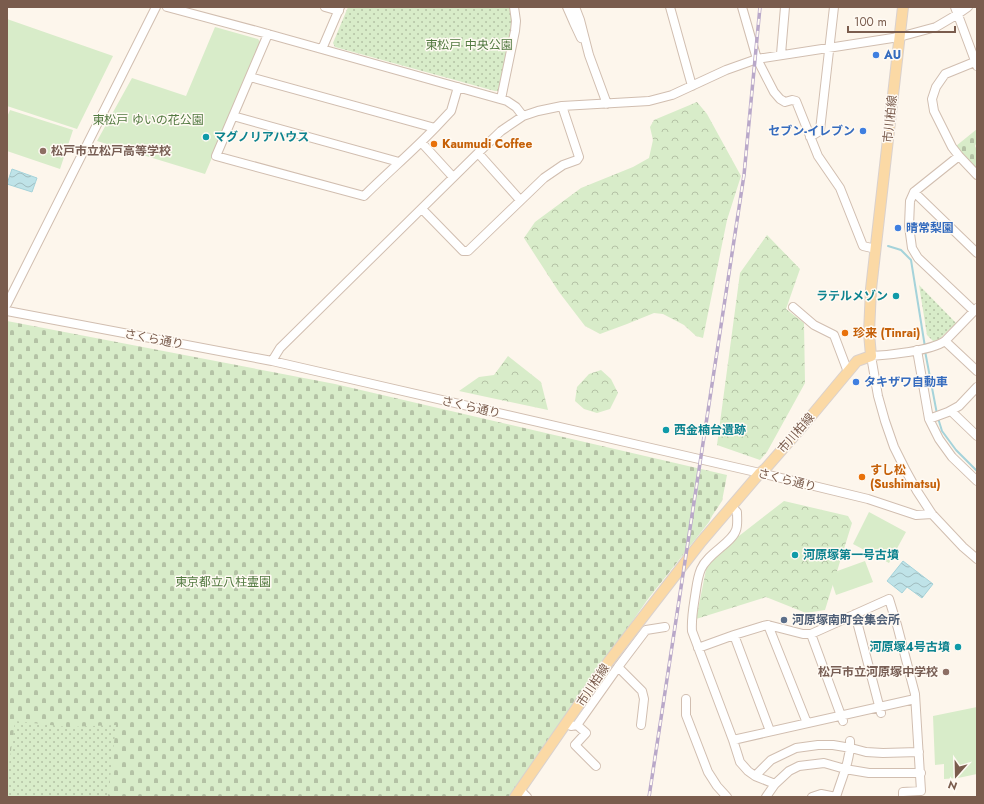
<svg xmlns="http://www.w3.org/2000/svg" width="984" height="804" viewBox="0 0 984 804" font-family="Jost,'Noto Sans JP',sans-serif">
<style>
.forest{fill:url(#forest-crowns)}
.cemetery{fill:url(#cemetery-stones)}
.park{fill:url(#park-dots)}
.garden{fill:#d8ecc9}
.water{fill:url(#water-waves);stroke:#a5d3da}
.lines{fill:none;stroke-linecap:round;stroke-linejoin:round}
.stream{stroke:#a5d3da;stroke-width:2}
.minor-casing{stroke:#d1beb0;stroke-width:10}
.major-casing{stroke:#dad1cd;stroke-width:12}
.minor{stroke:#fff;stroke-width:8}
.major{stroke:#fbd9a5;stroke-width:10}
.rail-casing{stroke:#b9a8c9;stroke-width:3.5}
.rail{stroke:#fffaf3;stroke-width:2;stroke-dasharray:6;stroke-linecap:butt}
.shop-dot{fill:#3f7fe0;stroke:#fffaf3;stroke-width:1.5}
.culture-dot{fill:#0f9aa8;stroke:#fffaf3;stroke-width:1.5}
.food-dot{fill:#e8710a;stroke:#fffaf3;stroke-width:1.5}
.education-dot{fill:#8d6e63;stroke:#fffaf3;stroke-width:1.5}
.service-dot{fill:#5c6f8a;stroke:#fffaf3;stroke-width:1.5}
.labels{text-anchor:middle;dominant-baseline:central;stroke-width:3;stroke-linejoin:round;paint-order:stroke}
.park-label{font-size:12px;fill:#537a41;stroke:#fffaf3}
.shop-label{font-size:12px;font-weight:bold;fill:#366cbe;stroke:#fffaf3;text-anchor:start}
.street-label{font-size:12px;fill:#7a5c4d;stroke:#fffaf3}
.culture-label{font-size:12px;font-weight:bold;fill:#0d838f;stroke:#fffaf3;text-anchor:start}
.food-label{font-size:12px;font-weight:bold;fill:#c56008;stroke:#fffaf3;text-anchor:start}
.education-label{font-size:12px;font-weight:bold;fill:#785e54;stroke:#fffaf3;text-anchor:start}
.service-label{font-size:12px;font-weight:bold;fill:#4e5e75;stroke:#fffaf3;text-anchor:start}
</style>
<defs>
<pattern id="forest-crowns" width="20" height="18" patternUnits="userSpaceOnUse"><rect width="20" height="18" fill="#d8ecc9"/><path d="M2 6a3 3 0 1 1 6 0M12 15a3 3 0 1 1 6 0" fill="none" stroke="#b4c2a5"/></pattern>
<pattern id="cemetery-stones" width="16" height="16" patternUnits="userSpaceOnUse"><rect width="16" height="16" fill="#d8ecc9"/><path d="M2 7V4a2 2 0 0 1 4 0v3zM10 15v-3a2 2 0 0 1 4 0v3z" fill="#b4c2a5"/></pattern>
<pattern id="park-dots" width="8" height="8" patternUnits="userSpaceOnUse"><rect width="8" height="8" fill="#d8ecc9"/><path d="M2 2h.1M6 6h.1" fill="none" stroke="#b4c2a5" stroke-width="1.8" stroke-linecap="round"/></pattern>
<pattern id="water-waves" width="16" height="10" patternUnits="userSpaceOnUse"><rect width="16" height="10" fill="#bfe3e8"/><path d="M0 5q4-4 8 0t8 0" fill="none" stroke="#a0bbbe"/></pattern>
</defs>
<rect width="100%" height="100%" fill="#fdf6ec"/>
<path class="forest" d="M697,102L707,114L741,176L727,220L703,338L696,336L684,325L663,314L654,313L627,324L600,334L585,326L559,292L524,238L535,222L581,188L633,167L649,158L653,140L650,127L654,120Z
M767,235L800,269L786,309L804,323L805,383L767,452L760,460L717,445L740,273Z
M508,356L541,382L548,410L459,391L479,377L494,375Z
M601,370L611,379L618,393L610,409L597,413L584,409L575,401L577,387L589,374Z
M784,501L848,516L852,523L825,610L806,613L766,597L696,619L708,560Z"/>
<path class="cemetery" d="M977,129V142L975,146L977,150V169L956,146Z
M7,321L335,384L727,475L722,501L712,516L709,522L648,599L509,797H7Z"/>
<path class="park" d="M348,7H510L512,21V30L499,91H495L335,47L333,43Z
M919,285L956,323L935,343L927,335Z
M15,721L68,727L116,725L108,797H7V780Z"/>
<path class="garden" d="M7,19L113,56L77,129L7,106Z
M215,27L258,39L261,43L205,174L97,141L132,78L186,96Z
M10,110L73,130L60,169L7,151V117Z
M869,512L906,532L889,563L853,544Z
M865,561L873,582L836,595L829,574Z
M977,707V774L958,778L944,779V764L935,765L933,716Z"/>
<path class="water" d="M12,169L37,178L32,192L7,184Z
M903,561L933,584L922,598L907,587L902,593L887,581Z"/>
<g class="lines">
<path class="stream" d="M888,246L901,250L911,260L925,347
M925,351L937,414
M938,418L942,431L956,450L977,471"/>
<defs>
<path id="minor" d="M167,7L268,34L507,101L516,107L523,116
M325,7L339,11
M567,7L574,23L581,38
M575,7L580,20L589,55L607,104
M670,7L692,86
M742,7L757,59L774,92L780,99L785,102L792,100L796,101L818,156L840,188L863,246L876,249
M955,7L977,66
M322,49L340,7
M781,54L785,7
M977,61L945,74L936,87L932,99L934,111L952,147L959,156L977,175
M250,77L435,128C412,152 387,173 364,196L216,156L268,34
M501,99L515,31L516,21L514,7
M233,116L399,162
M435,128L451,111L458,87
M810,137L818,132L820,130L834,7
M421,142L453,177
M478,153L520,200
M959,156L914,192L910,201L909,226L912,248L918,258L974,311
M914,192L977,253
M422,209L463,251H468L544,178L563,165L577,160L579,157L562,106
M7,304L156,7
M793,307L814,325L834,335L848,372
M977,308L945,341C930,351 890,355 871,356L878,396L885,421L894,447L906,471L917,491L932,514L963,547L977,559
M7,311L272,361L760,473L868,499L916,515L932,514
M945,341L977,371
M917,350L929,419L939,439L952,457L977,481
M272,361L280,348L478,153L501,131L523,116L538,111L562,106L649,101L672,95L726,70L757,59L899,37L936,27L958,14L968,7
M951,411L977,436
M929,419L948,412L959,406L977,387
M731,506L737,512C737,518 738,525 736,530C732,543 708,553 701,569C698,576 697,583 696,590C694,604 691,617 692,631L733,740L740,762L748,771L755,776L775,784
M855,614L881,713
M768,625L807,723
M811,634L843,721
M734,635L770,731
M698,648L734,635L763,626L768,625L803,634H811L889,599L897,625L915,694L921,791L903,792V797
M686,699V715L708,772L717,786L727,797
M567,723L571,726L577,725L618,667
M577,725L586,733L575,745L596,766
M641,725L644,699L642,691L618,667L646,630L665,627
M733,740L915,699
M755,776L771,760L796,748L818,745H833L851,748L866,752L883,753L919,752
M520,790L527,797
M766,797L775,784L789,771L799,766L824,763L845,769L869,773H921
M812,797L821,794L836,797
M836,797C841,780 851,759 850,741"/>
<path id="major" d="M515,797L609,661L701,542L760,473L766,468L807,421L857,361L871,356L869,333L871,289L903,7"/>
</defs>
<use href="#minor" class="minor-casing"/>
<use href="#major" class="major-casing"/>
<use href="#minor" class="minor"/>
<use href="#major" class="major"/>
<defs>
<path id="rail" d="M649,797L744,175L760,7"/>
</defs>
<use href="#rail" class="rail-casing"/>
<use href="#rail" class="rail"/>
</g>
<g class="shop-dot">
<circle cx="876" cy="55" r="4"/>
<circle cx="863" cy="131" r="4"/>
<circle cx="898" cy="228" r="4"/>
<circle cx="856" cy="382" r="4"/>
</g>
<g class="culture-dot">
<circle cx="206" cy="137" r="4"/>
<circle cx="896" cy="296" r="4"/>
<circle cx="666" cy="430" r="4"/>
<circle cx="795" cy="555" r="4"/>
<circle cx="958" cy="647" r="4"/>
</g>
<g class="food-dot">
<circle cx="434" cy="144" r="4"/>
<circle cx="845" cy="333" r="4"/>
<circle cx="862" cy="477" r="4"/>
</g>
<g class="education-dot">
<circle cx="43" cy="151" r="4"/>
<circle cx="946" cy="672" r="4"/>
</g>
<circle class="service-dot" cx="784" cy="620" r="4"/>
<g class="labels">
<g class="park-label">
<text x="469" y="45">東松戸 中央公園</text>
<text x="148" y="120">東松戸 ゆいの花公園</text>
<text x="223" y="582">東京都立八柱霊園</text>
</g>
<g class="shop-label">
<text x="884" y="55">AU</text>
<text x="855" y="131" text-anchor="end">セブン-イレブン</text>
<text x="906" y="228">晴常梨園</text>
<text x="864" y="382">タキザワ自動車</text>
</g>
<g class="street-label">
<text transform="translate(890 119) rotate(-84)">市川柏線</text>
<text transform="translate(154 339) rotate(11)">さくら通り</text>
<text transform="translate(471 407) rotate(13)">さくら通り</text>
<text transform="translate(796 433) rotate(-49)">市川柏線</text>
<text transform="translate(787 480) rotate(14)">さくら通り</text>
<text transform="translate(593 685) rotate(-56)">市川柏線</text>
</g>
<g class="culture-label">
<text x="214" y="137">マグノリアハウス</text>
<text x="888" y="296" text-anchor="end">ラテルメゾン</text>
<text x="674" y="430">西金楠台遺跡</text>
<text x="803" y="555">河原塚第一号古墳</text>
<text x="950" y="647" text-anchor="end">河原塚4号古墳</text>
</g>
<g class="food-label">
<text x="442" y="144">Kaumudi Coffee</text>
<text x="853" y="333">珍来 (Tinrai)</text>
<text x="870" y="470">すし松<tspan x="870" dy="14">(Sushimatsu)</tspan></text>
</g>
<g class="education-label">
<text x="51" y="151">松戸市立松戸高等学校</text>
<text x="938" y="672" text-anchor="end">松戸市立河原塚中学校</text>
</g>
<g class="service-label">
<text x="792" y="620">河原塚南町会集会所</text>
</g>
</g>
<rect width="984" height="804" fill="none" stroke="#7a5c4d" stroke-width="16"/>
<g transform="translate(956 776) rotate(200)" stroke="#fffaf3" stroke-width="3" paint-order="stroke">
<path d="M0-3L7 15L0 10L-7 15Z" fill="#7a5c4d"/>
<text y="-6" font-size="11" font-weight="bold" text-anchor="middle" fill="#7a5c4d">N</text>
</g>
<path d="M848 26v6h107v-6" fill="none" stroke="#7a5c4d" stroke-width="2"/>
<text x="854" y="26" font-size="12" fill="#7a5c4d" stroke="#fffaf3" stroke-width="3" paint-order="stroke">100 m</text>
</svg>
